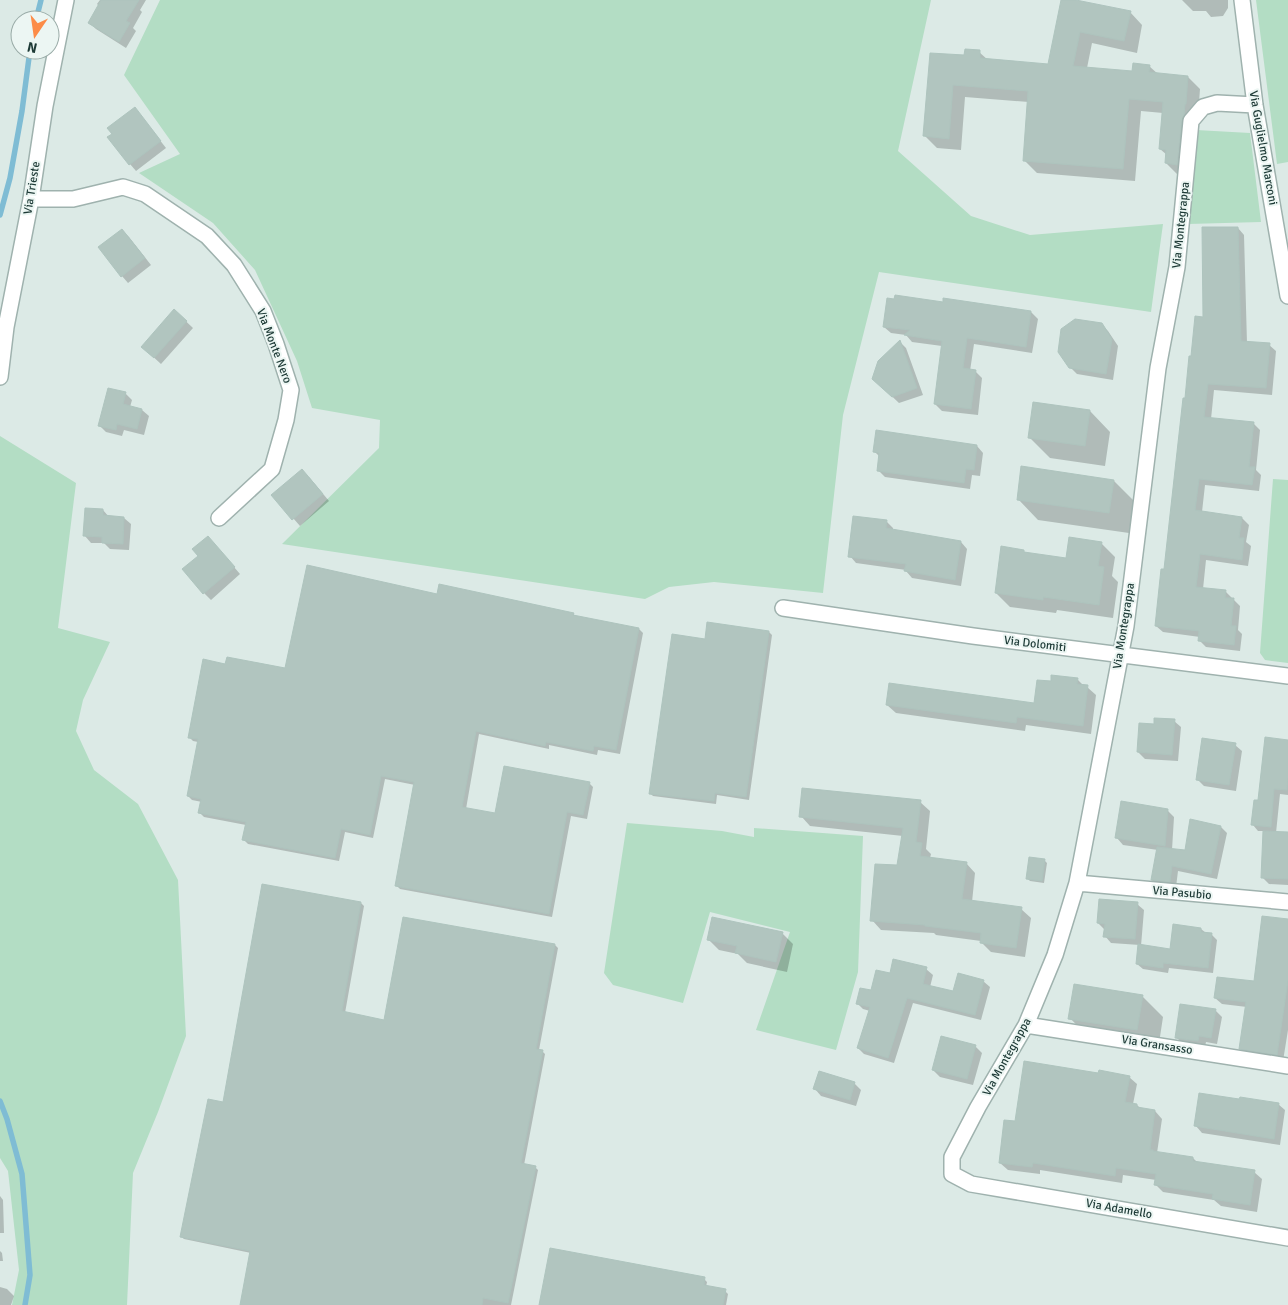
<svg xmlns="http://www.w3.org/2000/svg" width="1288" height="1305" viewBox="0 0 1288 1305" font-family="Signika,sans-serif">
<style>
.green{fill:#b3ddc4}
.shadow{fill:#0003}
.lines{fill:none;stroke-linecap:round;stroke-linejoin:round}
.stream{stroke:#7fbcd4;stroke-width:5.5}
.building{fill:#b1c5bf;stroke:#aec4be}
.minor-casing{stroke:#9fb2ae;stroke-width:18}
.minor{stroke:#fff;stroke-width:15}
.labels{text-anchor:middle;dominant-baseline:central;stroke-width:4;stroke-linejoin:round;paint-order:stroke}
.street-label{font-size:12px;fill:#1d3a36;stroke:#ecf6f3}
</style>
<rect width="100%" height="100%" fill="#dceae6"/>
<path class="green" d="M160,0H931L898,151L971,216L1030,235L1163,224L1151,312L879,272L843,415L823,593L714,582L669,587L645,599L282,544L379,448L380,420L312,408L297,361L255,270L213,223L139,173L180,154L124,75Z
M1256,0H1288V162L1277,164Z
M1196,130L1250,133L1261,222L1188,224Z
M0,436L76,483L58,628L110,642L83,700L76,731L94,770L138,804L178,880L186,1036L158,1112L133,1173L127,1305H12L19,1270L8,1171L0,1158Z
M1273,479L1288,480V663L1265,660L1260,653Z
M627,823L722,831L754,837V828L863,836L858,972L836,1050L756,1030L790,932L710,912L683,1003L613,985L604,973Z"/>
<path class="shadow" d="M100,0H146L140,10L142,12L133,28L136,31L126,48L96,29L89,22L99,6L97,4Z
M1063,0H1070L1130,12L1142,25L1137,53L1092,43L1087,68L1133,72L1149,66L1158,74L1188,77L1200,89L1198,116L1178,175L1166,163L1167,155L1160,149L1163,113L1141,111L1135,181L1037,173L1024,160L1029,102L965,97L961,150L937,148L925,136L965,57L979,52L988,60L1049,65Z
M1182,0H1228V8L1223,16L1211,17L1206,11H1193Z
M141,116L166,148L136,171L130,164L113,134Z
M1238,228L1244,235L1247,343L1269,345L1276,351L1272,395L1214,390L1211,419L1253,423L1260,430L1256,470L1261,475L1259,491L1205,485L1202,512L1242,518L1249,525L1246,542L1251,546L1248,566L1206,560L1203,589L1226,592L1240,606L1238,630L1242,634L1240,651L1206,647L1199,640L1200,637L1163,632L1156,626L1165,571L1186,399L1192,357L1205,318Z
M122,230L129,237L151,265L128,283L122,276Z
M174,310L193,328L161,364L149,353Z
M1031,312L1038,319L1032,353L974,344L970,371H975L982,378L978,415L942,411L935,404L942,346L912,342L906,335L891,333L884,327Z
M1101,324L1108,331L1118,346L1113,380L1077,374L1070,367Z
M900,342L906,348L923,395L899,403L880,385Z
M125,393L132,400L130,407L142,410L149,416L144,435L124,430L122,436L106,432L99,425Z
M1090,411L1110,432L1105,466L1050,458L1029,437Z
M977,446L983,453L980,476L972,475L970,489L885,477L878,470L880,457L874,451Z
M309,477L329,501L300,526L273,495Z
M1114,481L1134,501L1129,533L1038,520L1018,499Z
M103,510L109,517L124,518L131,524L129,550L110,549L104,543H91L85,536Z
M887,522L893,528V531L961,542L967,549L961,586L912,578L906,571V570L856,563L850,556Z
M1101,543L1115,557L1112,576L1118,582L1113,618L1057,610L1056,613L1010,607L996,593L1023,551L1027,554L1067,560Z
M214,544L240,574L211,600L204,593L200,556Z
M438,595L573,614L577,617L639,629L643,633L620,754L598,750L597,755L549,745V749L479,734L466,809L496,815L589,783L593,787L587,819L571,816L552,917L400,889L396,885L415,785L385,779L373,838L345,832L339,861L248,844L244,840L246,825L204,817L200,813L202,802L192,800L188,796L198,742L193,741L189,737L226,665L285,669Z
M769,632L772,635L749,800L717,795L716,804L653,796L650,793L706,640Z
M1078,680L1084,686L1087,687L1096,695L1091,734L1026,725L1025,731L896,713L887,705H1035L1052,683Z
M1174,721L1181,727L1178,761L1145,759L1138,752L1155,726Z
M1288,741V795L1280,794L1276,833H1288V885L1269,884L1262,877L1264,831H1258L1253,825L1259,801Z
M1235,745L1242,751L1236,791L1204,786L1197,779Z
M920,802L930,811L926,849L931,854L930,858L966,863L975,873L972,902L1021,909L1031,918L1025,957L991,952L981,942V941L936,935L934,933L881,930L872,920L898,867L903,836L810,826L801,816Z
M1167,810L1174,817L1172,850L1186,851L1221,827L1227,833L1217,879L1178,871L1176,887L1158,886L1152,880L1158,850L1123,845L1117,838Z
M1044,860L1047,863L1044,883L1030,881L1027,878Z
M361,903L364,906L345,1013L386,1021L555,945L558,948L539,1050L542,1051L545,1054L524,1165L535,1167L538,1170L511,1305H241L251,1253L184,1239L181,1236L224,1104Z
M1137,904L1144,910L1141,946L1171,950L1201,929L1206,933L1211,934L1217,940L1213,973L1169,968L1168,973L1143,969L1137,964L1140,945L1111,943L1105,936V930L1098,923Z
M1288,920V1030L1283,1061L1247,1055L1241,1048L1247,1007L1222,1004L1215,998L1256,982Z
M782,933L793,944L787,972L747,963L738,954L719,950L709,940Z
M926,969L933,975L930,987L954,993L983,981L990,987L981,1020L913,1003L894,1063L864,1054L858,1048L870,1011L863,1009L857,1003L872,992Z
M1142,996L1163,1017L1158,1050L1090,1039L1070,1018Z
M1215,1010L1222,1017L1217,1044L1206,1042L1205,1047L1183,1044L1176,1037Z
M975,1046L982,1053L973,1085L940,1077L933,1070Z
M1099,1074L1129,1077L1137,1084L1133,1104L1137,1105L1141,1109L1155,1111L1162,1119L1157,1153L1193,1158L1198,1163L1254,1172L1262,1179L1257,1212L1221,1206L1214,1200L1163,1192L1155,1184L1156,1180L1123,1175L1122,1183L1040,1170V1174L1008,1170L1000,1163L1016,1122Z
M854,1083L861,1090L856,1106L821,1096L815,1089Z
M1240,1100L1278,1104L1285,1110L1280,1145L1202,1133L1196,1126Z
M0,1196L3,1200L4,1233H0Z
M0,1251L2,1253L3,1261H0Z
M704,1279L707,1282L706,1287L725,1291L728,1294L726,1305H540Z
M0,1287L7,1289L14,1296L11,1305H0Z"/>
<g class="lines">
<path class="stream" d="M36,20L41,0
M0,215L10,178L22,111L30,50
M0,1101L7,1119L22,1174L30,1275L25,1305"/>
</g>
<path class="building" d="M101,0H139L126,21L130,23L119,42L88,23Z
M1061,0H1076L1131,11L1124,41L1080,32L1073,66L1132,71L1133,63L1150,65L1149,72L1188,76L1186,104H1185L1184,115L1182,120L1177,165L1165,163L1166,150L1159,149L1163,102L1129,99L1123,169L1023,161L1028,91L953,85L949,139L923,136L930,53L964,55L965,49L980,50V58L1048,64Z
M135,107L161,141L129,165L107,137L112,134L107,128Z
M1202,227H1238L1241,341L1270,343L1266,388L1208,384L1204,417L1254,422L1249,467H1255L1252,485L1199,479L1195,510L1242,517L1239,538H1244L1242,560L1200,554L1196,587L1226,590L1225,598H1234L1231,626H1236L1234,645L1198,641L1199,631L1155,626L1161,569H1164L1183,398H1185L1189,356H1191L1195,316L1203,317Z
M122,229L145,258L121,277L98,247Z
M895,295L943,302V298L1031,311L1026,347L967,338L963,368L976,370L971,409L934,404L942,341L904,335L910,330L883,327L887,298L894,299Z
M174,309L187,321L154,358L141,347Z
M1075,319L1102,323L1112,339L1106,374L1069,368L1058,352L1061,329Z
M900,340L917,388L892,397L872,379L878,361Z
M108,388L126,392L123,404L142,409L137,429L117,424L116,430L98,426Z
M1033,402L1090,410L1085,446L1028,438Z
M876,430L977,445L974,470L966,469L964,483L877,471L879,453L873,452Z
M1021,466L1114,480L1109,513L1017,500Z
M302,469L323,494L292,520L271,495Z
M85,508L103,509V515L124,517L123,544L102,543V537L83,536Z
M853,516L887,520L886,528L961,541L955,580L904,571L906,564L848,557Z
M208,536L235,567L203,594L182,569L198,556L192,549Z
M1069,537L1102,542L1098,566L1104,567L1099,605L1043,597V600L995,593L1001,546L1024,550V552L1066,558Z
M307,565L437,594L439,584L574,613L573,615L639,628L616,750L594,746L593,751L546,742L545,746L476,731L462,807L495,813L504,766L590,782L583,815L567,812L549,914L395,886L414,782L381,776L370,835L341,829L335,858L242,840L246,822L198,813L201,799L187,796L198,739L188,738L203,659L225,664L227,657L285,668Z
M707,622L769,631L746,797L715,793L714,801L649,794L672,634L705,639Z
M1051,675L1078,678L1077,684L1088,685L1083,726L1017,717L1016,723L886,705L889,683L1034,703L1037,680L1051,681Z
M1154,718L1175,719L1172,755L1137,752L1139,723L1154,724Z
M1265,737L1288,740V778L1287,790L1274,789L1271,827L1251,825L1254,800H1258Z
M1202,738L1236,743L1229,785L1196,780Z
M802,788L921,800L916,842L922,843L920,856L967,862L962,899L1022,907L1016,948L980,943L981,933L925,926V925L870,921L875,864L897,865L903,828L799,817Z
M1121,801L1168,809L1165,846L1115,838Z
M1190,819L1221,826L1211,874L1172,866L1170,882L1151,880L1157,847L1185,850Z
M1263,831L1288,832V879L1261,878Z
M1029,857L1045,859L1042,881L1026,879Z
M262,884L361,902L342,1011L384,1020L403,917L555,944L536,1049L543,1050L521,1163L536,1166L508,1303L483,1298L482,1305H240L250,1251L180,1237L208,1099L223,1102Z
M1099,899L1138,902L1135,939L1103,937L1105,924L1097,923Z
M1262,916L1288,919V980L1277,1055L1239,1049L1246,1002L1214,998L1217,977L1254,981Z
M712,917L783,932L776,962L735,953L737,946L707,940Z
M1173,924L1201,928V932L1212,933L1208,968L1163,963V968L1136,964L1138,944L1170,949Z
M893,959L927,967L923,984L953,991L958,973L984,980L975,1015L907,998L888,1058L857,1048L870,1007L856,1004L860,988L871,990L876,970L890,973Z
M1074,984L1143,995L1137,1030L1068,1019Z
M1180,1004L1216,1009L1211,1038L1199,1036L1198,1041L1175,1038Z
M941,1036L976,1045L967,1079L932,1070Z
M1024,1061L1098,1073L1099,1070L1130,1076L1125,1102L1137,1104V1107L1155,1110L1150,1150H1153V1151L1193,1157V1161L1255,1170L1250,1205L1212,1199L1213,1194L1154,1185L1156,1174L1116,1168L1115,1176L1033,1163L1032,1167L999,1163L1004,1120L1015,1121Z
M819,1071L855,1082L850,1100L813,1089Z
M1199,1093L1239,1099L1240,1097L1279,1103L1274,1139L1194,1126Z
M550,1248L705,1277L704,1285L726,1289L723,1305H539Z"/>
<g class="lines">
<defs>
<path id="minor" d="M1242,0L1255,105L1288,296
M1255,105L1217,103L1203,107L1191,121L1177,267L1158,368L1126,626L1077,883L1055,955L1026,1025L978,1107L952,1157V1174L971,1184L1288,1238
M31,199H73L123,187L145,194L207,236L234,265L263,311L276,344L291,390L286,420L272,469L219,518
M0,377L6,327L31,199L45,106L66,0
M783,608L973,636L1288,676
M1077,883L1288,902
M1026,1025L1288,1066"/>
</defs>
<use href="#minor" class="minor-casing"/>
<use href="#minor" class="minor"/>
</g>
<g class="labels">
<g class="street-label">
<text transform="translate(1263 148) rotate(80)">Via Guglielmo Marconi</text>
<text transform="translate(32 188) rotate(-81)">Via Trieste</text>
<text transform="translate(1181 225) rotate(-84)">Via Montegrappa</text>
<text transform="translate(274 346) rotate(69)">Via Monte Nero</text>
<text transform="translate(1124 626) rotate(-81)">Via Montegrappa</text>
<text transform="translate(1035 644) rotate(7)">Via Dolomiti</text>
<text transform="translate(1182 893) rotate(5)">Via Pasubio</text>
<text transform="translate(1157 1045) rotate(9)">Via Gransasso</text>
<text transform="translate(1007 1057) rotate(-61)">Via Montegrappa</text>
<text transform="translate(1119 1209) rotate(10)">Via Adamello</text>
</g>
</g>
<g transform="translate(35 35) rotate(193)"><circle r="24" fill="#ecf6f3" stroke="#99aba7"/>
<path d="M0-4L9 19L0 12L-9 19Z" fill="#fc8c48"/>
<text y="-8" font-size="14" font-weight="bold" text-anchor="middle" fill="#1d3a36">N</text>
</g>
</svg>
